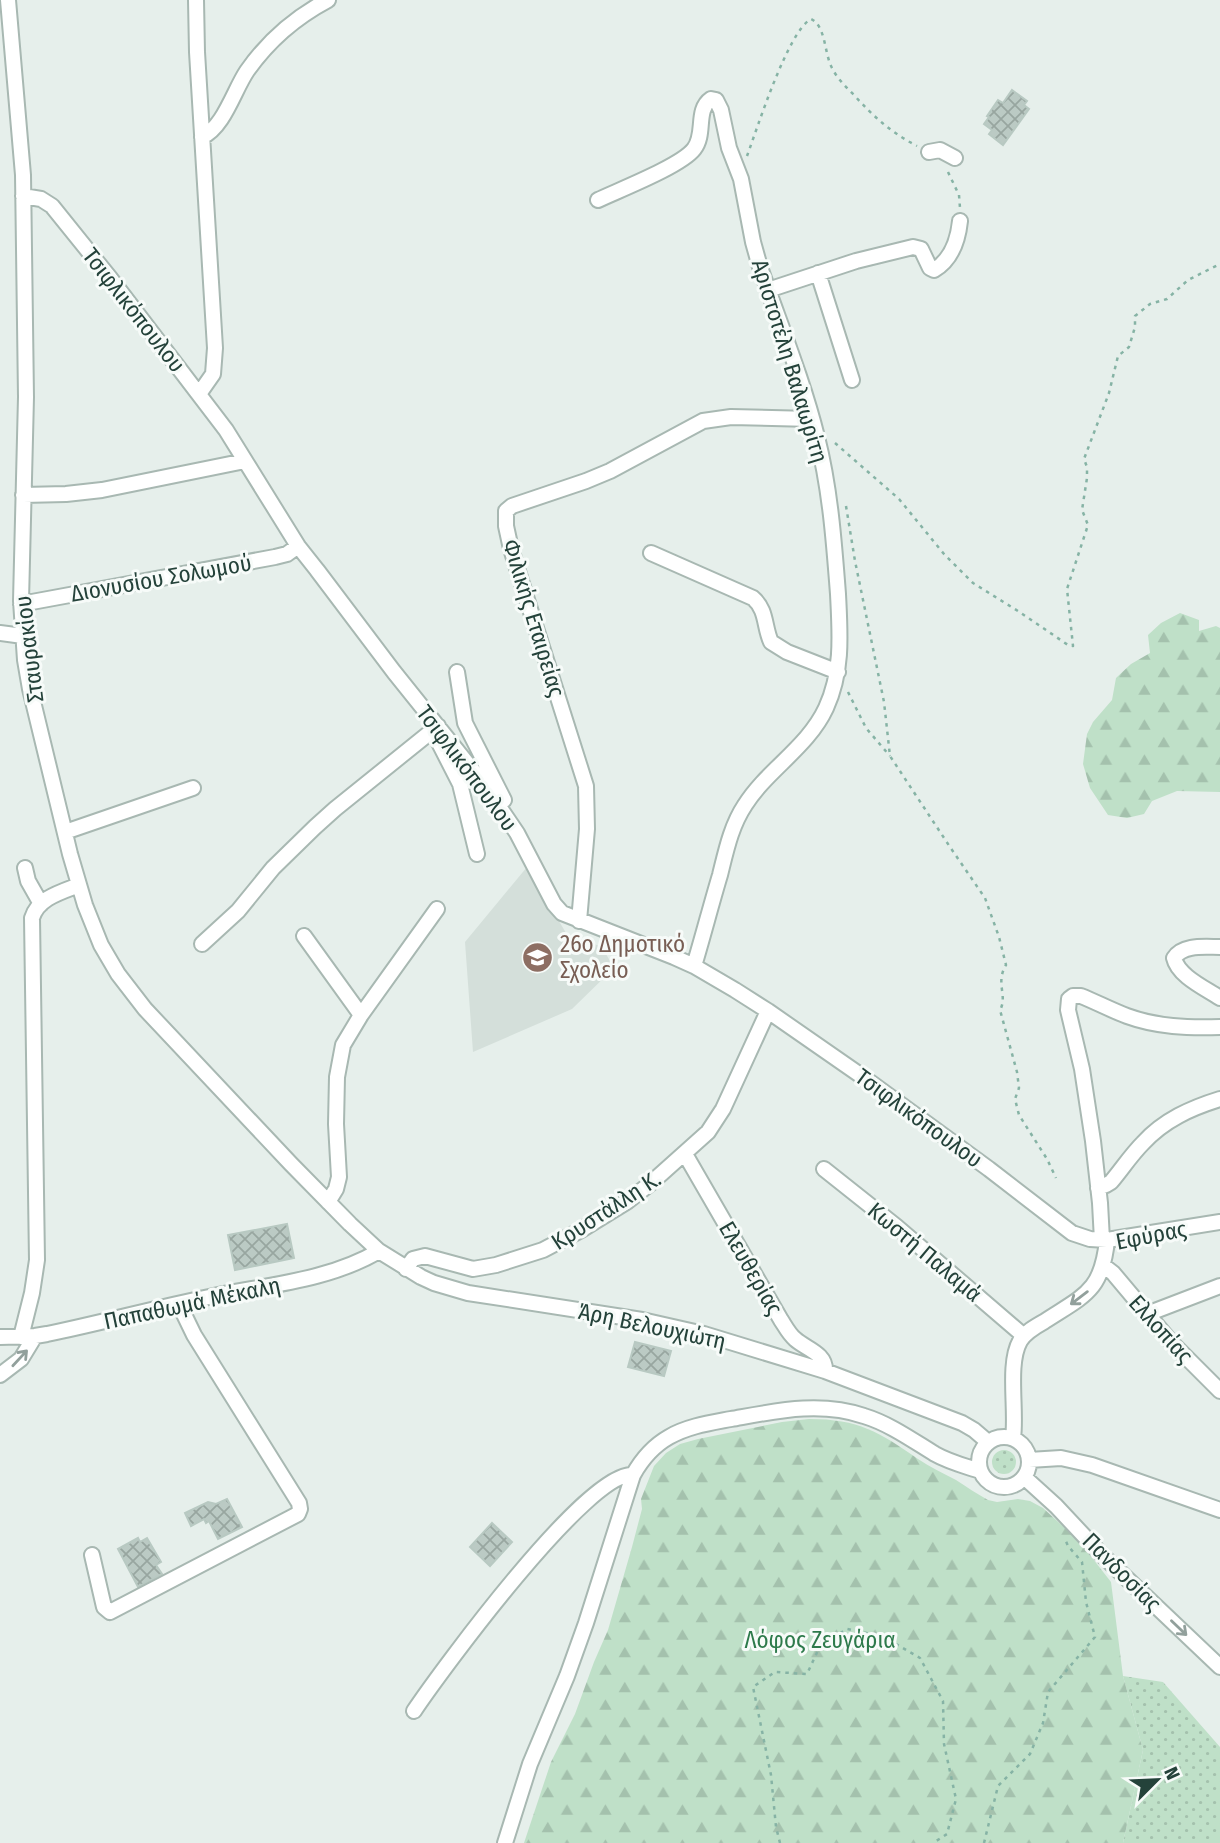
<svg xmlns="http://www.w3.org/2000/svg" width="1220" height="1843" viewBox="0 0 1220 1843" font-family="'Fira Sans Condensed',sans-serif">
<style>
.built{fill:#d4dfda}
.grass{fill:url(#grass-dots)}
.forest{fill:url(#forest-firs)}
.building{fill:url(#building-cross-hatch);stroke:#b8c9c2;stroke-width:2}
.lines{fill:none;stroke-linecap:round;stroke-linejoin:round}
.minor-casing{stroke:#a8b8b2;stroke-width:18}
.path{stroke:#86b3a5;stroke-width:2.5;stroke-dasharray:3.5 5;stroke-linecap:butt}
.minor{stroke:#fff;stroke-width:14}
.oneway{stroke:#92a09c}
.labels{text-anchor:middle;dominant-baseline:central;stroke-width:6;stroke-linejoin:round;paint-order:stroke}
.street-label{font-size:23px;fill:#24423a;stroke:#f7fbf9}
.education-label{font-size:23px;fill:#785e54;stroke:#f7fbf9;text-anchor:start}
.park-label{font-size:23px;fill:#2d7a4b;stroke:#f7fbf9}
</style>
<defs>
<pattern id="grass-dots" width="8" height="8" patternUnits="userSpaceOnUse" patternTransform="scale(1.75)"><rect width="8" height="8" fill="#bfe0c8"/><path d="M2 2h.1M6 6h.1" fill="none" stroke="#a4c1ad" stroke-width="1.8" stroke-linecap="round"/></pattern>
<pattern id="forest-firs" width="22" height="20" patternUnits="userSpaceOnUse" patternTransform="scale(1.75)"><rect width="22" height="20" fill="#bfe0c8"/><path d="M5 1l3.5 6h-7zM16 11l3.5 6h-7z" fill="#a4c1ad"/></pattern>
<pattern id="building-cross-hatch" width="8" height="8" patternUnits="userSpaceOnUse" patternTransform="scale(1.75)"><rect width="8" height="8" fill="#bbcac4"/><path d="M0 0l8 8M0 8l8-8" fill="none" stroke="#98a6a0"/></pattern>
</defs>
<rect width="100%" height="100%" fill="#e6efeb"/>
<path class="built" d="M527,867L566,933L602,947L614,968L572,1009L473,1052L465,942Z"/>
<path class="grass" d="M992 1462a12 12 0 1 1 24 0a12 12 0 1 1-24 0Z
M1123,1676L1163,1682L1220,1747V1843H1123L1143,1750Z"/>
<path class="forest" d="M1180,613L1199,620V631L1216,626L1220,628V792L1177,791L1152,801L1144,814L1127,818L1108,815L1090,788L1083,764L1087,734L1093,722L1112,700L1116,678L1131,664L1150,653L1148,635L1161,623Z
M809,1419C859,1419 879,1432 918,1459C930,1467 943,1473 956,1480C967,1487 977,1494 988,1500L997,1502L1018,1499L1030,1501L1043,1508L1079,1541L1111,1582L1123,1676L1143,1750L1123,1843H524L551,1762L575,1714L594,1662L608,1630L632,1547L642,1509L641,1499L654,1466L666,1453L680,1444L698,1439L782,1422Z"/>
<path class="building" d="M1012,90L1027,101L1024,105L1029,109L1003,145L989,134L992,130L984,124L989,117L987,116L998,100L1003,103Z
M287,1224L294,1258L235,1270L228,1235Z
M635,1342L671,1351L664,1376L628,1367Z
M227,1499L242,1527L218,1539L209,1521L206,1523L204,1519L191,1526L185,1513L208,1502L216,1504Z
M492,1523L512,1542L490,1566L470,1547Z
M138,1538L140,1542L147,1538L161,1562L156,1565L162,1574L138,1587L118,1549Z"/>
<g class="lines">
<defs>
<path id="minor" d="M8,0L23,175L26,397L21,601L25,660L30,689L70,854L85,905L101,945L118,974L145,1009L291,1164L350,1224L379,1251L421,1277L434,1283L468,1293L642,1320L704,1334L825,1371L962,1423L974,1430L988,1442
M196,0L197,52L215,348L213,374L199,394
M202,137C224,127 234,90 247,71C268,41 296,17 328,0
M929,152L940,150L955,158
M23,196L41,199L52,206L110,278L226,430L298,546L317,570L394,672L483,783L517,833L554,904L562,913L674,957L694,966L735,990L768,1011L863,1077L989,1169L1072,1233L1090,1239L1107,1240L1220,1222
M598,200C619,190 681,166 694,149C706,134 695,110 711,99L716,100L721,110L729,148L741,179L753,242L760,267C779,322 803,380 817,437C830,488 834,541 838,594C840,634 843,671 826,708C808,747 767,770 745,805C731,826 726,851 720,875C711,905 703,936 694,966
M818,273L852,380
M768,290L856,261L913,247L921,249L930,268L934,270C951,260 958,240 960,221
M23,495L66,494L102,490L245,461
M651,553L753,598C767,610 764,627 771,642L787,652L838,672
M21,604L275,557L287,554L298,546
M0,633L23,636
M457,672L465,723L504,800
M437,728L435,733L436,737L460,784L477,854
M65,832L193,788
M25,868L28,881L41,904
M579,921L587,829L586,786L511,549L506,526V511L512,506L586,481L610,471L703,421L731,417L812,419
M304,936L361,1015
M202,944L238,911L273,868L315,827L335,809L438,726
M1220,947C1205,947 1183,944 1174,958C1178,976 1205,988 1220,998
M685,1154L781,1320C785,1326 789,1334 795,1339C806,1349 826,1353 825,1371
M824,1169L897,1227L1024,1336
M1098,1188L1106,1185L1111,1182C1122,1169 1131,1155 1143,1143C1164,1120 1191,1108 1220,1099
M328,1202L336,1189L339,1177L336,1124L337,1077L343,1045L361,1015L437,909
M1102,1240L1100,1203L1093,1141L1082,1069L1068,1010L1069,999L1073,996H1081C1096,1002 1111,1010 1127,1016C1157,1027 1188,1028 1220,1027
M1104,1266L1113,1273L1171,1342L1220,1391
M406,1269L413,1259L425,1256L473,1269L496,1265L543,1250L581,1230L628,1201L651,1183L708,1132L723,1109L768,1011
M1147,1314L1220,1286
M0,1337L35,1336L47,1334C101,1323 155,1308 209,1297C266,1285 328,1281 379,1251
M21,1337L32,1293L37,1260L32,918C38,898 61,892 79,885
M0,1375L21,1359L35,1336
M979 1462a25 25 0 1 1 50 0a25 25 0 1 1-50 0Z
M1013,1438C1017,1411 1007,1364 1020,1341C1025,1332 1036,1326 1045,1321C1085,1295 1102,1291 1107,1240
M1029,1460L1061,1458L1092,1465L1220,1510
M1024,1477L1056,1506L1101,1554L1220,1667
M92,1555L104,1607L110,1612L298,1514L300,1509L299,1503L194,1335L179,1304
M414,1711C441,1671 589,1469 633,1475
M505,1843L530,1764L567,1676L586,1623L633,1475C642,1459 653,1446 669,1437C688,1426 710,1423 731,1419C776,1411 820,1401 864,1416C890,1424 912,1440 935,1454C949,1462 965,1466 980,1471"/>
</defs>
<use href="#minor" class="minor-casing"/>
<path class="path" d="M747,156C757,129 788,31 811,19C826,26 824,53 832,68C837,78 845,86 853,94C873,116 890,132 917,146
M948,172L959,195L960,208
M835,443L899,499L944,554L973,583L1018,611L1068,645L1073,646L1067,589L1088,525L1082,510L1087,478V467L1084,459L1109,393L1118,356L1129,347L1135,327V316L1150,304L1167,299L1188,280L1220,264
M846,506L855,561L884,702L890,756L950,847L985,898L999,937L1006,965C995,983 1008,996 1000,1010L1017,1072L1019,1088L1015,1099L1019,1115L1047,1159L1056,1178
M848,692L866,728L890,756
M780,1843L776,1827L771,1775L753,1687L775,1672L807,1674L820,1646L847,1629L882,1636L920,1658L943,1701L944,1744L956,1799L947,1834L933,1843
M984,1843L998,1786L1030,1754L1043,1723L1048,1692L1095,1637L1086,1602L1082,1562L1068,1546L1065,1539"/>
<use href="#minor" class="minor"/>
</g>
<defs><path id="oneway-shaft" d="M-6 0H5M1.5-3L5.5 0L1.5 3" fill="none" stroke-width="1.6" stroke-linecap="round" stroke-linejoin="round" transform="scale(1.75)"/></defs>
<g class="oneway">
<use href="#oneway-shaft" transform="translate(1079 1298) rotate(143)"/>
<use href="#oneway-shaft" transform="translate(20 1358) rotate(-47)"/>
<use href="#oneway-shaft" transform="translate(1179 1628) rotate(44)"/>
</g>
<defs>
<symbol id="school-disc" viewBox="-11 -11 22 22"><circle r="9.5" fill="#8d6e63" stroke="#f7fbf9"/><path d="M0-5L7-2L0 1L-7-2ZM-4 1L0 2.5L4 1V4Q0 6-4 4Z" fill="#fff"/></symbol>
</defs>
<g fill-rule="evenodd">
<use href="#school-disc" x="520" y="940" width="35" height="35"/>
</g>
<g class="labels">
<g class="street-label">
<text transform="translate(134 310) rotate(52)">Τσιφλικόπουλου</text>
<text transform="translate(790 361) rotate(73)">Αριστοτέλη Βαλαωρίτη</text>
<text transform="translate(161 578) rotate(-10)">Διονυσίου Σολωμού</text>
<text transform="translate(534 618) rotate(73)">Φιλικής Εταιρείας</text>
<text transform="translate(29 649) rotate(-97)">Σταυρακίου</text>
<text transform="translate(467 768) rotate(53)">Τσιφλικόπουλου</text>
<text transform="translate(919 1118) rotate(36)">Τσιφλικόπουλου</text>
<text transform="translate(606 1210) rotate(-33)">Κρυστάλλη Κ.</text>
<text transform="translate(1151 1235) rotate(-11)">Εφύρας</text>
<text transform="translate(925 1252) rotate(40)">Κωστή Παλαμά</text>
<text transform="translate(751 1268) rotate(60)">Ελευθερίας</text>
<text transform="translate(192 1303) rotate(-12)">Παπαθωμά Μέκαλη</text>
<text transform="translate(652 1326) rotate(12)">Άρη Βελουχιώτη</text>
<text transform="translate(1161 1329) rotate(48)">Ελλοπίας</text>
<text transform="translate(1122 1572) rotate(45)">Πανδοσίας</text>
</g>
<g class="education-label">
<text x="560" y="944">26ο Δημοτικό<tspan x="560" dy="26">Σχολείο</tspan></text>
</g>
<g class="park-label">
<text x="820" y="1640">Λόφος Ζευγάρια</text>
</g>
</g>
<g transform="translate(1157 1780) rotate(66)" stroke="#f7fbf9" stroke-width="5" paint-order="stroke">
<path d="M0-5L12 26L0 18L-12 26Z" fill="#24423a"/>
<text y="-10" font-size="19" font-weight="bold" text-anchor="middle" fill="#24423a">N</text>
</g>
</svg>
